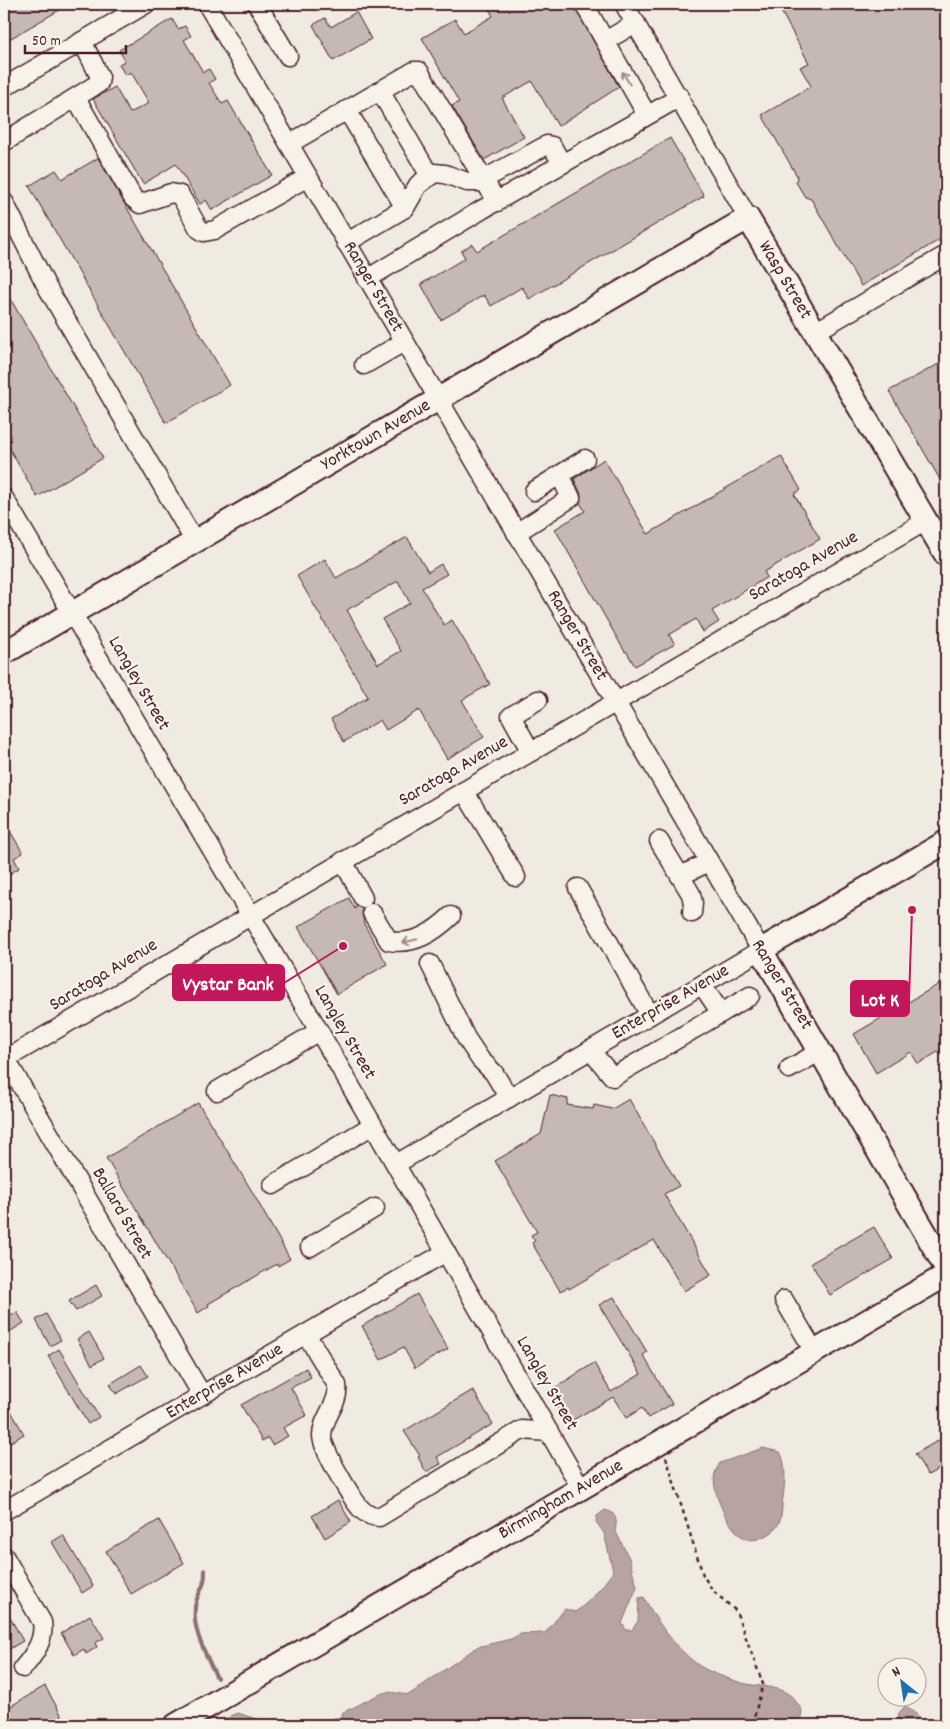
<svg xmlns="http://www.w3.org/2000/svg" width="950" height="1729" viewBox="0 0 950 1729" font-family="Dekko,sans-serif">
<style>
.water{fill:#b7a4a2;stroke:#8b6f72}
.lines{fill:none;stroke-linecap:round;stroke-linejoin:round}
.stream{stroke:#8b6f72;stroke-width:4}
.building{fill:#c6b8b3;stroke:#4a1f2b;fill-rule:evenodd}
.minor-casing{stroke:#4a1f2b;stroke-width:21}
.major-casing{stroke:#4a1f2b;stroke-width:26}
.path{stroke:#4a1f2b;stroke-width:2.5;stroke-dasharray:4 4;stroke-linecap:butt}
.minor{stroke:#f7f3e8;stroke-width:18}
.major{stroke:#f7f3e8;stroke-width:22}
.oneway{stroke:#a0898a}
.labels{text-anchor:middle;dominant-baseline:central;stroke-width:4.5;stroke-linejoin:round;paint-order:stroke}
.street-label{font-size:19px;fill:#4a1f2b;stroke:#f7f3e8}
.leader{fill:none;stroke:#c2185b;stroke-width:2}
.callout-dot{fill:#c2185b;stroke:#f7f3e8;stroke-width:2}
.callout{fill:#c2185b;stroke:#c2185b;stroke-width:2}
.callout-label{font-size:20px;text-anchor:middle;font-weight:bold;fill:#fff}
</style>
<rect width="100%" height="100%" fill="#f0ebe0"/>
<filter id="ink" filterUnits="userSpaceOnUse"><feTurbulence type="fractalNoise" baseFrequency=".02" numOctaves="2"/><feDisplacementMap in="SourceGraphic" scale="10" xChannelSelector="R" yChannelSelector="G"/><feConvolveMatrix kernelMatrix="1 2 1 2 8 2 1 2 1" color-interpolation-filters="sRGB"/></filter>
<g filter="url(#ink)">
<path class="water" d="M763,1448L780,1452C787,1464 785,1483 783,1497C782,1504 782,1513 780,1520C778,1527 772,1534 765,1536C759,1539 753,1541 747,1539C730,1534 710,1490 715,1473C716,1470 718,1466 720,1463Z
M605,1510C616,1512 618,1521 615,1530L629,1558L637,1587L622,1623L626,1630H632L638,1621L639,1598L644,1597C655,1621 685,1661 709,1671C720,1676 732,1680 742,1683C757,1687 778,1685 791,1696C796,1700 799,1706 802,1711L800,1725H319L334,1718H341L343,1712C357,1707 369,1698 383,1693C394,1690 400,1696 410,1694L477,1647L511,1639L520,1634L545,1633L565,1609L575,1612C587,1605 606,1583 613,1571L604,1533L596,1522L597,1516Z
M905,1706L916,1714L923,1725H897L899,1713Z
M238,1713L256,1719L264,1725H231V1716Z"/>
<g class="lines">
<path class="stream" d="M205,1570C205,1575 205,1581 203,1585C200,1593 196,1598 195,1607C192,1632 207,1656 217,1678"/>
</g>
<path class="building" d="M4,4H70L4,42Z
M486,4H573L619,87L558,126L532,81L502,98L524,137L484,160L452,106L459,102L422,38L455,19L464,33L493,16Z
M777,4H946V236L861,286L811,199L805,197L796,182L797,176L762,115L811,86L800,67L809,63Z
M356,12L371,39L333,61L313,25L325,18L331,27Z
M172,19L178,29L185,26L191,36L184,40L203,72L209,69L215,79L209,83L222,104L228,101L272,175L212,210L206,200L200,204L176,164L143,184L93,99L115,87L130,113L149,103L131,72L125,75L119,64L125,61L119,50Z
M670,138L704,196L529,299L522,287L491,306L484,295L441,320L421,284L465,258L461,251L472,244L477,251Z
M98,158L230,385L166,423L29,186L56,170L62,179Z
M4,288L103,458L37,497L4,439Z
M946,360V490L889,391Z
M781,456L801,490L794,494L820,539L764,572L767,577L712,611L719,622L703,632L696,619L669,635L675,644L635,666L626,651L625,652L555,529L585,511L580,503L581,494L574,479L604,459L648,534Z
M407,537L428,572L441,564L447,574L422,588L444,625L452,620L490,684L462,700L484,737L447,759L419,710L386,730L380,720L344,742L331,719L368,697L297,576L325,559L336,578ZM398,581L410,603L382,619L401,651L378,664L347,610Z
M4,821L23,853L14,858L19,868L4,877Z
M349,898L355,909L357,906L362,909L364,924L387,964L337,994L298,927Z
M946,980V1047L918,1064L911,1052L876,1073L854,1034Z
M550,1095L568,1099L567,1105L593,1109L594,1105L612,1109L629,1099L679,1186L664,1194L711,1275L684,1291L654,1240L569,1289L568,1287L560,1291L532,1243L535,1241L531,1235L537,1232L495,1161L541,1134Z
M198,1103L250,1188L290,1259L278,1266L277,1264L208,1304L209,1306L198,1313L106,1158Z
M874,1227L893,1259L830,1295L811,1263Z
M96,1285L102,1296L76,1311L69,1301Z
M417,1294L448,1349L415,1368L403,1347L381,1360L362,1326Z
M614,1297L647,1352L643,1355L672,1404L648,1418L642,1408L626,1418L613,1397L566,1424L548,1392L594,1363L611,1392L641,1374L599,1305Z
M17,1312L24,1323L4,1335V1320Z
M46,1314L61,1340L50,1346L36,1320Z
M89,1332L104,1358L92,1365L77,1339Z
M59,1349L99,1417L88,1424L48,1356Z
M141,1365L148,1376L116,1394L110,1384Z
M306,1368L311,1377L291,1388L307,1415L283,1428L288,1436L272,1445L268,1438L262,1441L241,1405Z
M473,1390L493,1424L437,1457L441,1464L426,1472L418,1457L420,1456L404,1431Z
M4,1399L24,1434L4,1446Z
M946,1436V1465L928,1475L915,1454Z
M338,1500L351,1522L325,1538L312,1516Z
M159,1520L184,1563L131,1594L106,1551Z
M63,1535L93,1586L82,1593L52,1542Z
M4,1606L23,1641L4,1652Z
M90,1615L104,1638L95,1643L97,1647L86,1654L84,1649L74,1655L61,1633Z
M45,1686L67,1725H4V1710Z"/>
<g class="lines">
<defs>
<g id="minor">
<path id="s1" d="M207,4L761,950L396,1164"/>
<path d="M257,4L288,56"/>
<path d="M584,4L647,115"/>
<path d="M624,4L748,218"/>
<path d="M605,41L636,23"/>
<path d="M4,87L146,4"/>
<path d="M380,91L430,176"/>
<path d="M76,98L133,198L140,204L171,193L180,195L199,229L204,232L215,230L308,177"/>
<path d="M347,110L405,208"/>
<path d="M4,142L99,83L100,77L82,41"/>
<path d="M289,144L414,71H419L497,202"/>
<path d="M4,202L47,287L195,542"/>
<path d="M346,243L405,208L418,185L434,173L445,174L467,182H479L547,145L552,146L562,164"/>
<path d="M367,279L483,209L680,97"/>
<path d="M815,332L946,255"/>
<path d="M364,365L404,342"/>
<path d="M534,491L585,459"/>
<path d="M4,498L319,1031L581,1488"/>
<path d="M516,533L571,498L560,475"/>
<path d="M531,752L511,716L538,700"/>
<path d="M464,791L516,877"/>
<path d="M659,841L691,894L693,903L692,913"/>
<path d="M343,861L363,898"/>
<path d="M680,876L709,862"/>
<path d="M578,888L650,1015"/>
<path d="M372,913L389,941C414,945 433,933 451,916"/>
<path d="M430,964L466,1038L480,1059L494,1073L509,1098"/>
<path d="M702,985L721,1013"/>
<path d="M590,1050L613,1077L750,996"/>
<path d="M4,1056L202,1395"/>
<path d="M4,1060L926,521"/>
<path d="M789,1069L821,1051"/>
<path d="M217,1091L319,1031"/>
<path d="M273,1185L373,1125"/>
<path d="M310,1247L375,1208"/>
<path d="M784,1300L814,1351"/>
<path d="M306,1334L337,1385C340,1404 322,1417 322,1436C321,1447 353,1501 362,1510C368,1515 372,1517 379,1517L522,1430L549,1432"/>
<path id="s2" d="M4,1511L446,1252"/>
<path d="M4,1556L42,1622C45,1640 34,1655 23,1668"/>
</g>
<g id="major">
<path id="s3" d="M4,653L748,218L946,555"/>
<path d="M946,842L761,950L946,1268"/>
<path id="s4" d="M176,1725L946,1275"/>
</g>
</defs>
<use href="#minor" class="minor-casing"/>
<use href="#major" class="major-casing"/>
<path class="path" d="M4,928L7,933
M666,1457L703,1575L712,1590L736,1611L763,1684L752,1725"/>
<use href="#minor" class="minor"/>
<use href="#major" class="major"/>
</g>
<defs><path id="oneway-shaft" d="M-6 0H5M1.5-3L5.5 0L1.5 3" fill="none" stroke-width="1.6" stroke-linecap="round" stroke-linejoin="round" transform="scale(1.25)"/></defs>
<g class="oneway">
<use href="#oneway-shaft" transform="translate(626 78) rotate(-120)"/>
<use href="#oneway-shaft" transform="translate(410 941) rotate(166)"/>
</g>
</g>
<g class="labels">
<g class="street-label">
<text stroke="none"><textPath href="#s3" startOffset="934">Wasp Street</textPath></text>
<text stroke="none"><textPath href="#s1" startOffset="328">Ranger Street</textPath></text>
<text stroke="none"><textPath href="#s3" startOffset="431">Yorktown Avenue</textPath></text>
<text transform="translate(804 567) rotate(-30)">Saratoga Avenue</text>
<text stroke="none"><textPath href="#s1" startOffset="732">Ranger Street</textPath></text>
<text transform="translate(138 684) rotate(60)">Langley Street</text>
<text transform="translate(454 772) rotate(-30)">Saratoga Avenue</text>
<text transform="translate(104 976) rotate(-31)">Saratoga Avenue</text>
<text transform="translate(781 985) rotate(59)">Ranger Street</text>
<text transform="translate(671 1003) rotate(-30)">Enterprise Avenue</text>
<text transform="translate(344 1033) rotate(60)">Langley Street</text>
<text transform="translate(121 1214) rotate(60)">Ballard Street</text>
<text stroke="none"><textPath href="#s2" startOffset="256">Enterprise Avenue</textPath></text>
<text transform="translate(546 1384) rotate(60)">Langley Street</text>
<text stroke="none"><textPath href="#s4" startOffset="446">Birmingham Avenue</textPath></text>
</g>
</g>
<path class="leader" d="M343 946L284 983M912 910L909 999"/>
<g class="callout-dot">
<circle cx="343" cy="946" r="5"/>
<circle cx="912" cy="910" r="5"/>
</g>
<g class="callout">
<rect x="173" y="965" width="111" height="35" rx="5"/>
<rect x="851" y="981" width="58" height="35" rx="5"/>
</g>
<g class="callout-label">
<text x="228" y="990">Vystar Bank</text>
<text x="880" y="1006">Lot K</text>
</g>
<rect width="950" height="1729" fill="none" stroke="#f7f3e8" stroke-width="20"/>
<rect x="10" y="10" width="930" height="1709" fill="none" stroke="#4a1f2b" stroke-width="2" filter="url(#ink)"/>
<g transform="translate(902 1682) rotate(330)"><circle r="24" fill="#f7f3e8" stroke="#b29e9c"/>
<path d="M0-4L9 19L0 12L-9 19Z" fill="#1f6fb2"/>
<text y="-8" font-size="14" font-weight="bold" text-anchor="middle" fill="#4a1f2b">N</text>
</g>
<path d="M25 45v8h101v-8" fill="none" stroke="#4a1f2b" stroke-width="2.5"/>
<text x="32" y="45" font-size="15" fill="#4a1f2b" stroke="#f7f3e8" stroke-width="4" paint-order="stroke">50 m</text>
</svg>
